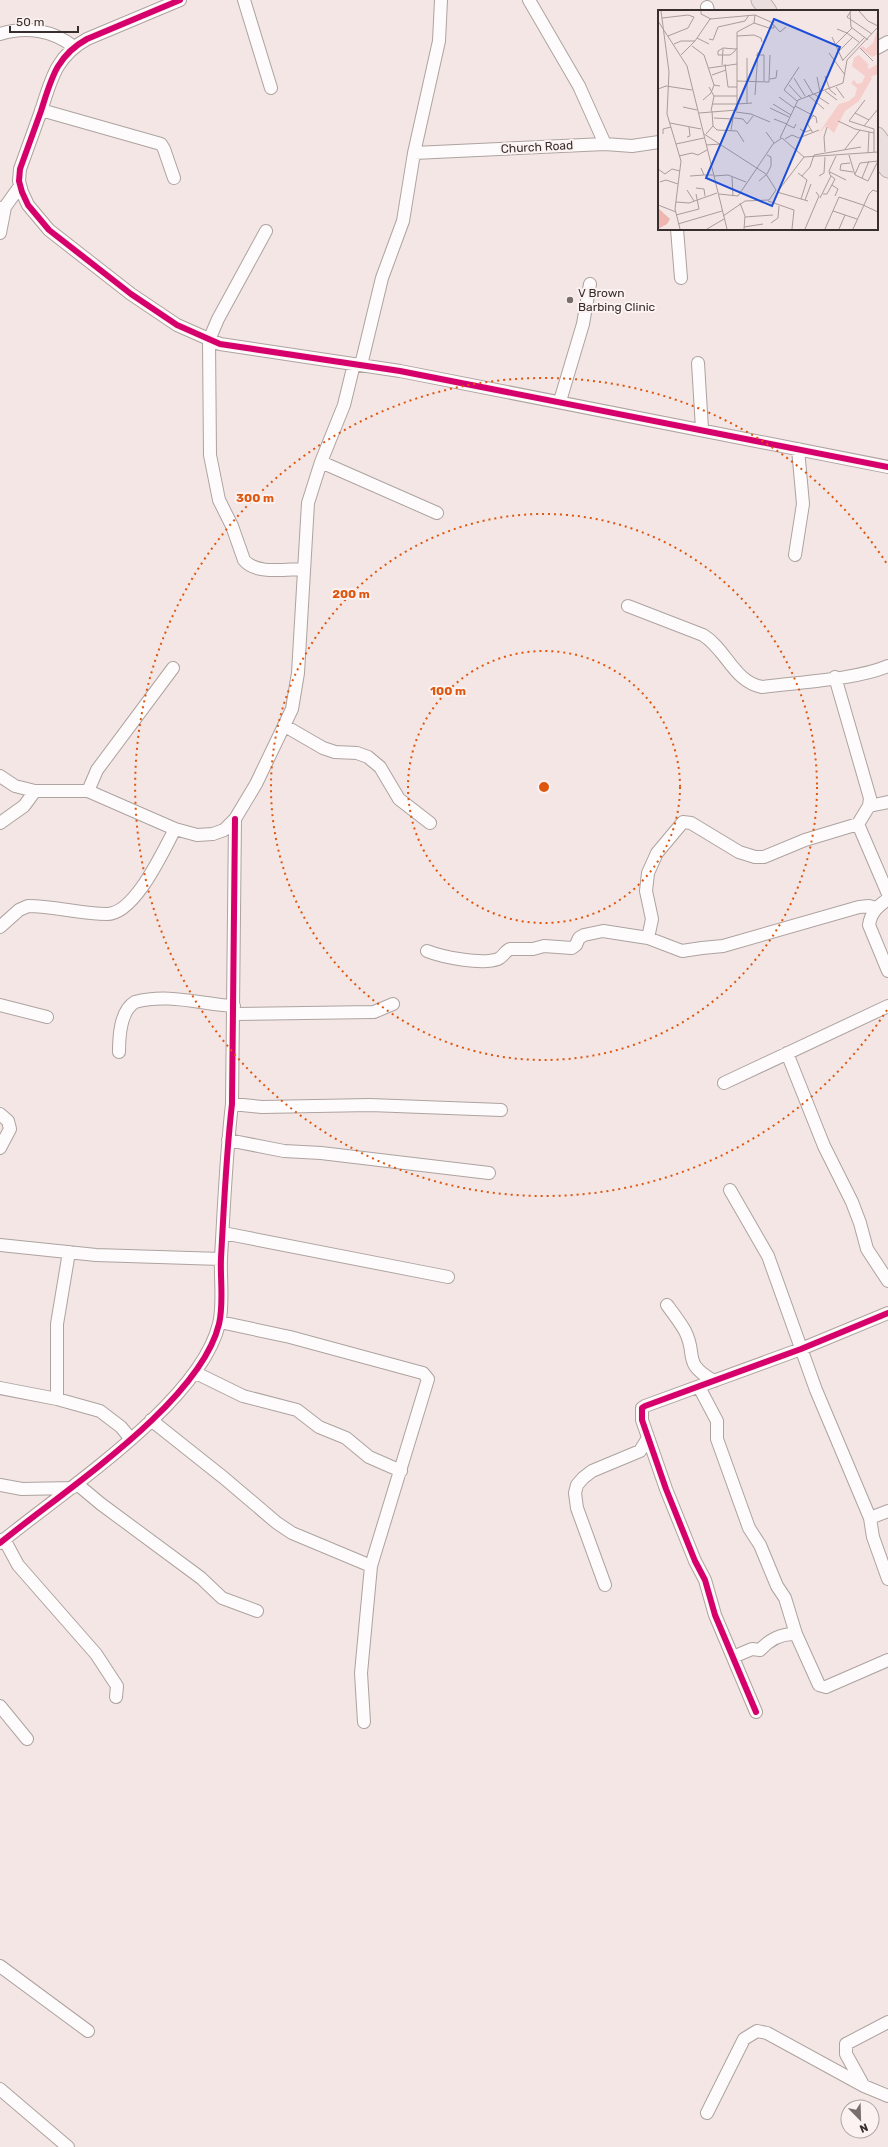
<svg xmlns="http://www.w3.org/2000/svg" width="888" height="2147" viewBox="0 0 888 2147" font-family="Rubik,sans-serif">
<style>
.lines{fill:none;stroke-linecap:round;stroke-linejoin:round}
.minor-casing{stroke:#ada3a1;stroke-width:14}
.highway-casing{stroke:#bfaeac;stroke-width:19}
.minor{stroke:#fdfbfb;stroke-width:12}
.highway{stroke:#eadfde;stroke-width:17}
.cycleway-casing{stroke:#fcf2f1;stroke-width:8}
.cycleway{stroke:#d6006c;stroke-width:6}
.ring{fill:none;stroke:#df570e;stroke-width:2;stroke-dasharray:2 4}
.poi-dot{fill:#7a6e6d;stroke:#fcf2f1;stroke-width:1.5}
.labels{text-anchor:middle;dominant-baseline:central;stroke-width:4;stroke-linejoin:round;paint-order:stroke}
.street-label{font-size:12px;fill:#382e2d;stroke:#fcf2f1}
.poi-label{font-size:12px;fill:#382e2d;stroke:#fcf2f1;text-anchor:start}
.inset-road{fill:none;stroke:#a99c9b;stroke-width:1}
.view{fill:#1d4ed8;fill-opacity:0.15;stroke:#1d4ed8;stroke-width:2}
.inset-edge{fill:none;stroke:#382e2d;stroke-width:2}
.centre{fill:#df570e;stroke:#fcf2f1;stroke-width:2}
.ring-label{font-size:12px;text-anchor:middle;font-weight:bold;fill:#df570e;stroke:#fcf2f1;stroke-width:4;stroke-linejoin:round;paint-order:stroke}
</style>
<rect width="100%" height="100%" fill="#f4e6e4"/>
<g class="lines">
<defs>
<path id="minor" d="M180,0L87,39C56,56 51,80 41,111C34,130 27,150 20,169L19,181L22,192L28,205L49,230L131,294L177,325L220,344L400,371L888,467
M244,0L271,88
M529,0L579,86L605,144
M707,7L708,11
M0,34C26,26 53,30 74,47
M877,48L888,42
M41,110L161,144L164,149L174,178
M414,153L605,144L632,146L659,142
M0,208L5,207L20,186
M677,229L681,278
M266,231L218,319L209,340L210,455L219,500L232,526L244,560C256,575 286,569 304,569
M0,233L5,207
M698,363L702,429
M361,365L382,278L403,221L414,153L439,41L441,0
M560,401L583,324L590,284
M321,462L437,513
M795,555L803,504L798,449
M628,606L703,635C726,649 734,682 762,687C798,682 855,680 888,666
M285,726L323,748L335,752L357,753L368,757L380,767L399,799L430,823
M0,776L15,786L35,791H88L175,829L197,835L213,834L224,830L235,819L256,784L292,709L298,673L308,503L321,462L344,405L354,364
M88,791L97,770L173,668
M869,806L888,802
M0,823L24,806L35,791
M858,824L888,894
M888,899C878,906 871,912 869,925L888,971
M0,927L19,910L28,906C54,906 81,914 107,914C135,914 163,851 175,829
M648,938L652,919L646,891L648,873L657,853L683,822L691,823L739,852L755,857H764L805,840L858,824L869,806L870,798L835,677
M427,951C442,957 482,965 498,959C503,957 505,951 510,949H533L544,946L572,948L576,945L579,938L584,935L603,931L648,938L682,951L702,948L723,946L859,907L869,906L876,908
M0,1005L47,1017
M234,1014L374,1012L393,1004
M119,1052C119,1037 120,1011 135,1002C169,993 200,1004 234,1006
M787,1053L824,1146L852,1202L860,1223L867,1249L888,1281
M724,1083L888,1006
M232,1104L262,1107L370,1105L501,1110
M0,1114L8,1121L10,1129L0,1148
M228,1140L284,1151L321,1153L489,1173
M730,1190L768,1256L816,1390L870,1518L873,1537L888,1579
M223,1233L448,1277
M0,1245L96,1255L221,1259
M667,1305C673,1313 680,1322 685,1331C698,1356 681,1362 714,1381
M220,1322L290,1337L419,1372L423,1373L428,1379L371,1566L361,1673L364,1722
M196,1373L243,1396L297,1410L319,1427L346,1438L369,1457L401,1471
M699,1387L717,1421V1439L749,1528L760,1545L777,1586L785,1598L796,1634L819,1685L826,1687L888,1660
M0,1388L57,1399L100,1411L121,1427L130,1438
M57,1399V1324L69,1252
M151,1420L224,1478L277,1523L292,1533L371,1566
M77,1484L101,1504L201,1578L222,1598L257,1611
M0,1485L22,1489L72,1488
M870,1518L888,1511
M4,1539L18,1565L96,1654L117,1686L116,1697
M0,1543C63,1491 200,1403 219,1324C224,1304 220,1279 221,1258C224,1206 226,1155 232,1104L235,819
M605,1585L577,1508L575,1493L577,1485L583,1478L592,1471L640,1451L648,1438
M733,1657L752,1649L760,1650C769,1640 782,1633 796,1634
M0,1706L27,1739
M756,1712L715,1615L705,1580L695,1561L666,1489L642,1420V1408L645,1406L801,1349L888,1313
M0,1966L88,2031
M862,2083L846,2054V2044L888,2022
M0,2089L68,2147
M707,2113L744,2039L757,2031L767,2033L864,2086L888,2096"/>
<path id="highway" d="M760,0L768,11
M877,136L888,151
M877,155L888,169"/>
</defs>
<use href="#minor" class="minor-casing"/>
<use href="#highway" class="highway-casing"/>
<use href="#minor" class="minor"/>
<use href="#highway" class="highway"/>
<defs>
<path id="cycleway" d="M180,0L87,39C56,56 51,80 41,111C34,130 27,150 20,169L19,181L22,192L28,205L49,230L131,294L177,325L220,344L400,371L888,467
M0,1543C63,1491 200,1403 219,1324C224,1304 220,1279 221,1258C224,1206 226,1155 232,1104L235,819
M756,1712L715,1615L705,1580L695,1561L666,1489L642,1420V1408L645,1406L801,1349L888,1313"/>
</defs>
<use href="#cycleway" class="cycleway-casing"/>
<use href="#cycleway" class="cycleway"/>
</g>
<g class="ring">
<circle cx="544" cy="787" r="136"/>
<circle cx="544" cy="787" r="273"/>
<path d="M887 1010A409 409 0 1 1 887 564"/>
</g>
<circle class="poi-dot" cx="570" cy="300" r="4"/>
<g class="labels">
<g class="street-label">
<text transform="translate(537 147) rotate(-3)">Church Road</text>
</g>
<g class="poi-label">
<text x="578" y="293">V Brown<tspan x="578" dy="14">Barbing Clinic</tspan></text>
</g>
</g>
<g transform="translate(658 10)">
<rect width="220" height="220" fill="#f4e6e4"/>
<path d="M220,18V44L214,47L202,38L205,36L208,39L215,33ZM201,45L211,55L209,56L211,59L220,54V64L212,67L214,68L201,91L187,101L176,123L168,116L160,124L181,94L191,91L197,86L199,78L193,73L196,70L199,74L204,73L207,66L194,56L196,48Z" fill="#f5cdca"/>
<path d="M0,198L12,209L9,214L0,219Z" fill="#eeb5b1"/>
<path class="inset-road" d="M3,1L11,62L9,104L23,151L17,199L22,219M43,1V4L53,9M193,1L189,7L214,24M201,1L210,11L220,16M192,2L193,17L210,30M97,5L113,12L122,22L128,17M4,8L30,5L36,7L30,18L10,26M0,11L29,56L69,219M96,13L111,18H116V15M179,19L189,23L201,32M79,26L96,25L103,28L104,32M174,27L185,51M39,28L51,34M51,29L55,30L60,17L87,11L91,5M16,34L23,31H37L52,9L97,5L96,13L79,22V100L41,103M177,35L194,18M34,36L46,45L56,75M202,38L215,51M78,39L65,38L60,41V45H72L76,42L79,38M180,42L195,27M171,43L187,65M23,45L37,31M98,45H106V71M89,48V93M185,50L207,27M67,54L70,77H79M64,55L65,39M51,58L79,54M54,65L68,60M167,66L172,80L178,85M159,67L162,82M136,68L147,86M112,69L118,68L119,60M146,69L155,84M79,71L111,72L112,45M131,75L143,88M51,77L56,86H79M178,77L186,88M0,79L8,76L34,80M167,81L179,90M156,84L171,94M97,85L100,42M150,85L166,99M121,87L136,98M45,90L53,83L56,75L62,76M207,90L191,111L216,119V142M139,91L126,80L141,57M54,94H79M79,94L94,93M115,94L133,105M137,96L158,107L159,113M25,97L39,100M112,98L131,107M53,101L56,86M78,102L93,104L112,112M197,103L211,110M56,108L75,109M76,108L85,109L89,114L95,106M116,109L129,114M180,111L197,119L216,123M12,113L43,119M128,114L136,118L138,114M55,116L59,120L79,121L86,132M206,116L220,99M142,119L147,122L153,120M73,120L76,102M108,122L116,133M155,123L149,113L156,105M5,124V119L13,117M46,124L108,164L118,180L111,190L87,191L65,206M48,124L55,116L54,101M29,127L32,126L31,117M122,128L140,90L185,73L189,50L220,17M127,129L134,125L141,128L161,120M18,134L46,128M48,135L63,134M187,139L202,120M167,142L166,127L169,117M210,143L211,122M191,145L197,165L210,171L220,151M21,146L34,143L40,145L49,140M192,153L183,154L182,160L195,162M43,158L46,165H55M99,158L115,134L124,128L146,147L220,142M0,159L7,164L14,159L22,161M172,162L188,170M140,163L149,170L143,189M197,164L202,153L220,151M32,166L46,165M56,166L70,165L88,172M144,166L152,157L156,145L203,137M161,166L166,163L167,147M74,167L75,186M204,168L211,151M101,171L109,164L113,156V147L109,145M2,172L8,170L20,174M174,175L180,179L177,186M38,178L46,179L47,186M29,180L36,191M120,181L146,147M119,182L150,191M61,184L80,186M165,184H169L177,169L172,165L171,161L178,146M80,186L99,158M162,188L173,166M147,190L153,174M110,191L136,200L134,219M18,192L31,193L59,183M82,193L87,206L86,219M0,195L18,202M205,195L220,202M175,201L199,209M18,205L41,199L38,184M87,207L115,205M113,213L120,208L121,196M20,214L64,201M86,217L105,214M49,219L66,209M147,219L161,186L158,182M167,219L181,187L205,195M181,219L187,205M195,219L211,184L215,180L220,182"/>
<path class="view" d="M116,9L182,37L114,196L48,168Z"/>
<rect width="220" height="220" class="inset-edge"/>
</g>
<circle cx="544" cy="787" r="6" class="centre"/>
<g class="ring-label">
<text x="255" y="502">300 m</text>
<text x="351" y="598">200 m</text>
<text x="448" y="695">100 m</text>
</g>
<g transform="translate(860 2119) rotate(157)"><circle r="19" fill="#fcf2f1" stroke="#aea4a3"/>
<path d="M0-3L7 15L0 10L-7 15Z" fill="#7a6e6d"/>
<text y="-6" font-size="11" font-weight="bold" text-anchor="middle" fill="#382e2d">N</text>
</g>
<path d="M10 26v6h68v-6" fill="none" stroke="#382e2d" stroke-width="2"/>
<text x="16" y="26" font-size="12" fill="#382e2d" stroke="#fcf2f1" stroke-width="3" paint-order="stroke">50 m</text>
</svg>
